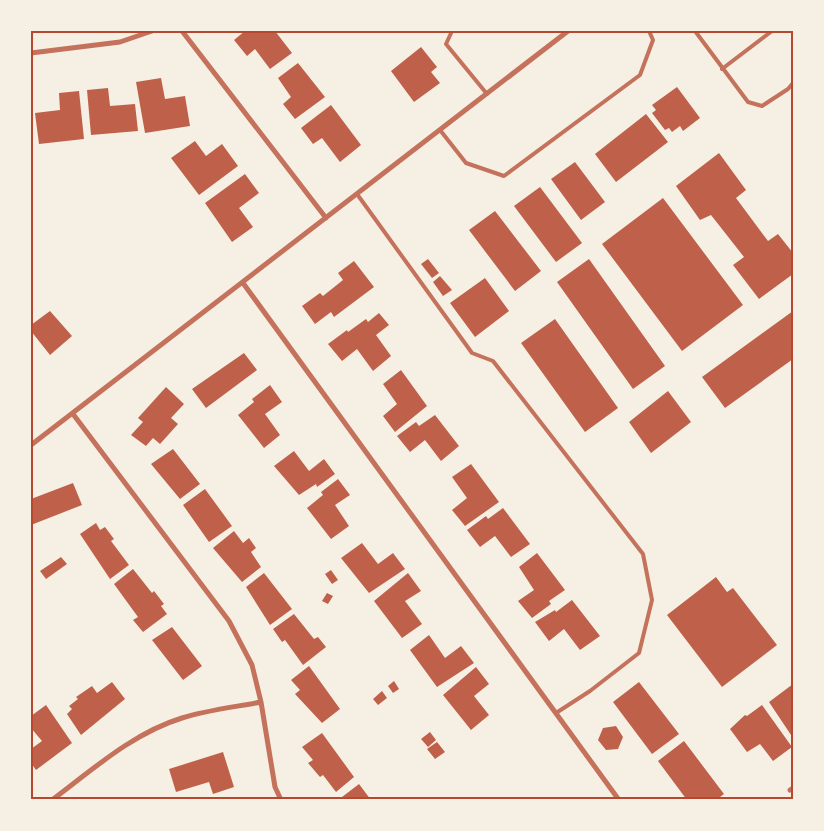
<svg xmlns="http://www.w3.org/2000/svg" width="824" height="831" viewBox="0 0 824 831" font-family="'Fira Sans',sans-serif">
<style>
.building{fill:#bf614a}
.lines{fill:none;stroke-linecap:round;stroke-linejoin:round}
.service{stroke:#c5725c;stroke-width:4}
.minor{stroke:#c5725c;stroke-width:5}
.neatline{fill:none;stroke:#b5482f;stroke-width:2}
</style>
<rect width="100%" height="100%" fill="#f6efe4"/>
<path class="building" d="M245,31H275L292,53L270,69L255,49L247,56L234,40Z
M421,47L437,67L431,72L440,83L414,102L391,71Z
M298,63L325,97L295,119L283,104L291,97L278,78Z
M161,78L165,99L185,96L190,126L145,133L136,82Z
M677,87L700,118L683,131L680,126L672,132L669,128L665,130L652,113L656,110L652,105Z
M108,88L110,106L135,104L138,131L91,135L87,90Z
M79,91L84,139L39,144L35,113L60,110L59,93Z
M331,105L361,145L340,162L322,138L313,144L301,128Z
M646,114L668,142L616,182L595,154Z
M195,141L206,156L222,144L238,166L199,195L171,158Z
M719,153L746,190L736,198L768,241L778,234L793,253V274L759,299L733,265L744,257L711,215L700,220L676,186Z
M575,162L605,202L581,220L551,179Z
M245,174L259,193L239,208L253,227L232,242L205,203Z
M540,187L582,243L556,262L514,206Z
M663,198L743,305L682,351L602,244Z
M495,211L541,271L515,291L469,230Z
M428,259L439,273L432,278L421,264Z
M589,259L665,366L633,389L557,282Z
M354,261L374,287L334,317L331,312L315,324L302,306L320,293L323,296L343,280L338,273Z
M440,276L452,290L443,296L433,282Z
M485,278L509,311L475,337L450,303Z
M50,311L72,336L50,355L31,331V325Z
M793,311V359L725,408L702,377Z
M379,313L389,325L376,335L391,356L373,371L357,349L342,361L328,344L347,330L348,332L366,319L368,322Z
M555,319L618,408L585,432L521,343Z
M244,353L257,370L206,408L192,389Z
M401,370L427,406L395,432L383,416L397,404L383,384Z
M270,385L282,402L265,414L280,435L264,448L238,415L254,402L252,399Z
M166,387L184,404L171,418L178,424L160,444L153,438L146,446L131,435L143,422L138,418Z
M668,391L691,422L651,453L629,422Z
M435,415L459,446L441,461L425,440L410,452L397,436L416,422L419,426Z
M173,449L200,484L180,499L151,464Z
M294,451L309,471L324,459L335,474L317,487L316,484L299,495L274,466Z
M471,464L499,502L465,526L452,510L467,498L452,477Z
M338,479L350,495L335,505L349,526L331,539L307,508L323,495L321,492Z
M73,483L82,505L31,525V499Z
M205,489L232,526L209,542L183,505Z
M503,508L530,544L511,557L495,536L480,547L467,530L486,516L488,519Z
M96,523L100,530L105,527L114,539L111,541L129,565L110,579L80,534Z
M234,531L243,543L249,538L256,548L251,552L261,567L242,582L213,548Z
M362,543L378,564L393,553L405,569L369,593L341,558Z
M537,553L565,590L549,601L551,604L532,618L518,601L534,590L519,567Z
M61,557L67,564L46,579L40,571Z
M133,569L152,593L154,591L164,604L161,606L167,614L143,632L133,620L138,617L114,584Z
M331,570L338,580L332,584L325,574Z
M264,573L292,609L270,625L246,587Z
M408,573L421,591L405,601L422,624L402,638L374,601Z
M716,577L727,592L733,588L777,645L722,687L667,615Z
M327,593L333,596L328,604L322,601Z
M572,600L600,636L580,650L564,629L549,641L535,622L555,610L556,612Z
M294,614L314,639L318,637L326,647L303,665L285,640L282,642L273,629Z
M172,627L202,666L183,680L152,640Z
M429,635L445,658L461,646L474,663L437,687L410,650Z
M309,666L340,709L322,723L295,694L300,690L291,680Z
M476,667L489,684L474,696L489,715L471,730L443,695Z
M394,681L399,689L393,693L388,686Z
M112,682L125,699L81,735L67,714L72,709L69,706L78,699L76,697L92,686L97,693Z
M639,682L679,734L652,754L613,702Z
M793,684V738L769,702Z
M382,691L387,698L378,705L373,699Z
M46,705L72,743L36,770L31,763V749L42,741L31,728V716Z
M762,705L792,747L773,761L760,744L747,752L730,729L745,715L747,716Z
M616,726L623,737L618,749L606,750L598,740L603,728Z
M430,732L436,740L428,747L421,739Z
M322,733L354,777L336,792L323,775L320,777L308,763L313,760L302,747Z
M684,741L724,794L716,800H687L658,761Z
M437,742L445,752L435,759L427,749Z
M223,752L234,787L213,794L209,782L176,792L169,769Z
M359,784L371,800H344L342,797Z"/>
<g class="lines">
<path class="service" d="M452,31L446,44L487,94
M695,31L748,102L762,106L788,89L793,83
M722,69L772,31
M440,130L466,163L504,176L640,75L653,40L649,31
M357,194L472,353L493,361L643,554L652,600L639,653L590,691L556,713"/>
<path class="minor" d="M182,31L326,218
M31,53L120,42L152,31
M243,283L619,800
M73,414L229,621L252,665L261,702L275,787L281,800
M31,445L568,31
M790,790L793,788
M52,800C92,770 133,733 182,718C207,710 235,707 261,702"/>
</g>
<rect width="824" height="831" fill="none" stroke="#f6efe4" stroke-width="65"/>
<rect x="32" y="32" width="760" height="766" class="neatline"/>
</svg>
